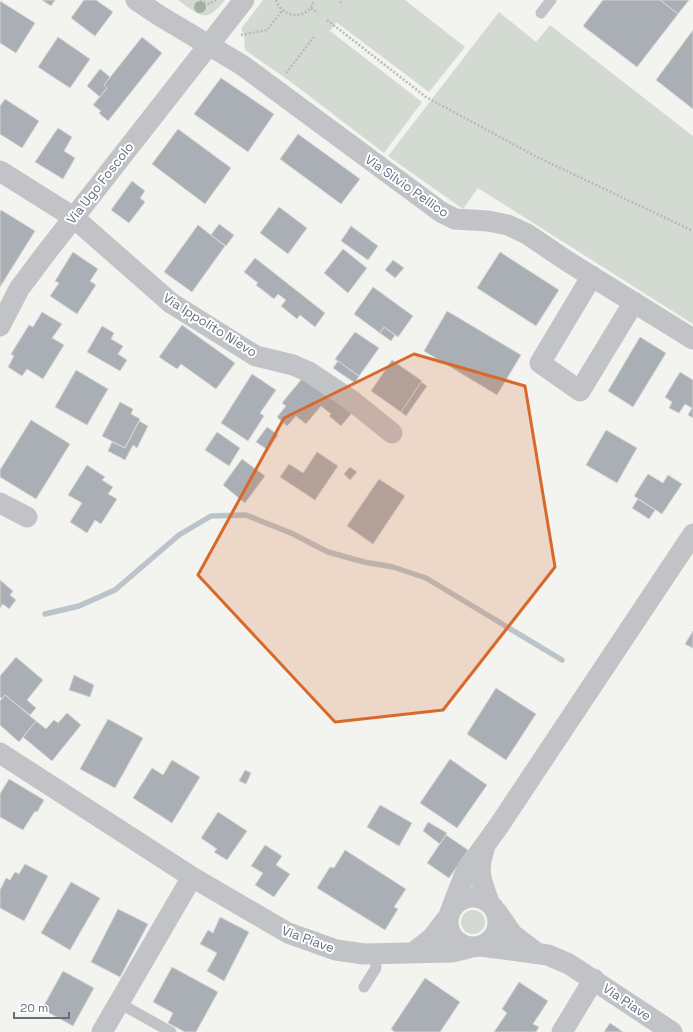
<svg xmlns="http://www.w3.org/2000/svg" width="693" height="1032" viewBox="0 0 693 1032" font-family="'Space Grotesk',sans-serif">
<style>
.green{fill:#d3dad1}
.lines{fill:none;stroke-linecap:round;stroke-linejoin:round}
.stream{stroke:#bcc4cb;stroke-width:5.5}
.building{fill:#aaafb5;stroke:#d4d4d2}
.path{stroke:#b8babc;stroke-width:2.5;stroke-dasharray:2 2;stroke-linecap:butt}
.service{stroke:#c1c3c7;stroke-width:11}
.minor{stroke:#c1c3c7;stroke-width:21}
.tree{fill:#a4aea1}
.marked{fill:#d8692b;fill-opacity:0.2;stroke:#d8692b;stroke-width:3;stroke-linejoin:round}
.labels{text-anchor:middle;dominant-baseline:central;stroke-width:4;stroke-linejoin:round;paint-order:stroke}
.street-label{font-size:13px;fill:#646f7f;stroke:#fff}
</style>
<rect width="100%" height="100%" fill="#f3f3ef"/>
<path class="green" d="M178,0H225C205,25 201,16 178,0Z
M263,0H405L465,47L429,92L336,22L330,31L422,102L384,153L291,82L245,50L244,35L241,29Z
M499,12L536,42L550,25L693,136V324L478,188L463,209L388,156Z
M461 922a12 12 0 1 1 24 0a12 12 0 1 1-24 0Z"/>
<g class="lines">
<path class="stream" d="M45,614L79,606L115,590L179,535L211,516L246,515L291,533L328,552L364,562L393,567L426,578L562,660"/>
</g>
<path class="building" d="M42,0H55L51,6Z
M84,0H96L113,12L95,36L71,18Z
M603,0H660L678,14L637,67L583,26Z
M660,0H689L678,14Z
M0,1L35,23L16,53L0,43Z
M693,30V109L656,80Z
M58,37L90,59L70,88L38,67Z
M142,37L162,53L108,121L99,113L101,111L93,105L107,88L104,85Z
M100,69L110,77L104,85L107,88L100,97L87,86Z
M221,78L274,114L248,152L194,114Z
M5,99L39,121L22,148L0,134V106Z
M58,128L72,137L64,151L75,158L63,179L35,162Z
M178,129L231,168L205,204L152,164Z
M298,134L360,179L341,204L280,159Z
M132,181L145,191L140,198L145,202L129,223L111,210Z
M279,207L307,228L288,254L260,233Z
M1,210L35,231L0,287V212Z
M219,224L234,235L226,246L211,235Z
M198,225L225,246L192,292L164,272Z
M351,226L378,246L368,260L341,241Z
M343,249L367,268L348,293L324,273Z
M73,252L98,269L90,281L96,285L77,314L50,296L59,283L55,281Z
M500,252L559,290L536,326L477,288Z
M255,258L325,313L315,327L300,315L297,319L281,306L286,300L278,294L274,299L256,285L258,283L244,272Z
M393,260L404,268L395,278L385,270Z
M373,287L413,316L398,337L384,327L380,333L354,314Z
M447,311L521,355L497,395L424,351Z
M42,312L62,324L52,338L64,345L43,379L27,369L22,376L8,367L14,356L11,354L29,325L33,327Z
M182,325L235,363L216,389L181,364L177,369L159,357Z
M102,326L114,333L111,339L123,346L118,354L127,360L120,371L87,352Z
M384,327L395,335L391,341L380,333Z
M355,332L379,348L359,376L335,359Z
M640,337L666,353L633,407L608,391Z
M392,360L422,381L401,412L371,391Z
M338,361L359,376L355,383L333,368Z
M76,370L108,389L87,425L55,407Z
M680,372L693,380V418L688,415L692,408L685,404L679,413L669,408L672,402L665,397Z
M252,374L276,390L260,413L264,416L248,441L221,423Z
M305,375L356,408L341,426L329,416L331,414L321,406L306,424L296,416L287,426L277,417L286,406L282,403Z
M421,382L427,386L406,416L401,412Z
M120,402L133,409L131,414L140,419L125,448L102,436Z
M31,420L70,444L36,499L0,477V470Z
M139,421L148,426L137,448L133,445L125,460L108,451L112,442L125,448Z
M267,427L278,435L268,450L256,442Z
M606,430L637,448L617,483L586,465Z
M217,432L240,448L229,466L205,450Z
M317,452L338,466L315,500L280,477L289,464L303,473Z
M242,459L265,476L245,503L223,485Z
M87,465L105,477L102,480L113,487L108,494L117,499L101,524L95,520L87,533L70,522L82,503L68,495Z
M350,467L357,472L350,480L344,474Z
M648,474L663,483L668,475L682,484L662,514L634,496Z
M379,479L405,496L373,544L347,526Z
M638,499L655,510L649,519L632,508Z
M0,580L13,591L10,595L16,600L9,609L3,604L0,608Z
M693,631V648L685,644Z
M16,657L43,680L27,700L36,708L30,715L5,695L2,699L0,697V676Z
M74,675L94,685L90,697L69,690Z
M496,688L536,714L506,760L467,734Z
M5,695L36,721L19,742L0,725V701Z
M67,713L81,725L52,761L23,737L36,721L46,729L54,720L58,723Z
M108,719L143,738L115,788L80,769Z
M450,759L487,785L457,828L420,803Z
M172,760L200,777L172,823L133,798L152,768L163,775Z
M245,770L251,773L246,784L239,781Z
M9,779L44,800L37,812L35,811L23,830L0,817V794Z
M380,805L412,823L399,846L367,827Z
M218,812L247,831L227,860L214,852L217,849L201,838Z
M428,822L447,833L440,844L423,831Z
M446,835L468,850L449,878L427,863Z
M265,845L282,856L276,865L290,874L274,897L255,885L263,873L251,866Z
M345,850L406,889L394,907L398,909L385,930L317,888L330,867L334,868Z
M25,864L48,876L24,921L0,908V890L6,878L10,880L15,872L19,874Z
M71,882L100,898L70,950L41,933Z
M118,909L148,924L120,977L91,962Z
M220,917L249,932L224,981L207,971L217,953L200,944L208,930L213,933Z
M172,967L218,992L196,1032H185L168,1023L173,1013L153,1002Z
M63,971L94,988L73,1026L42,1009Z
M425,978L460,1002L440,1032H395L391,1029Z
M519,982L548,1001L533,1024L539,1027L536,1032H494L507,1013L502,1009Z
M610,1023L623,1032H604Z"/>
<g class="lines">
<path class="path" d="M200,0L209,4L216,0
M276,0C282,19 309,21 314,0
M340,3L342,0
M311,8L318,13
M327,20L426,97L537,157L693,231
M241,35L267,30L282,11
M286,73L314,37"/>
<path class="service" d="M541,13L551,0
M364,987L376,968L375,955
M119,1003L171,1032"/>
<path class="minor" d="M136,0L160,16L242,65L441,212L455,219L488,221L508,225L527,234L567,261L693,339
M0,171L73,217L171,303L256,356L293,365L309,372L351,400L392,433
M592,276L540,363L580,391L634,302
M0,326L19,289L46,253L244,0
M0,503L27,517
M0,753L192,877L288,933L336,950L364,954L452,952L472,947
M484,850C476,871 482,882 489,902
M448 922a25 25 0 1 1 50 0a25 25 0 1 1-50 0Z
M452,907L466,871L498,827L693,534
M497,912L512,934L537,953
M480,946L548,955L569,964L672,1032
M414,952L432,938L448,917
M102,1032L192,877
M562,1032L594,979"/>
</g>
<circle class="tree" cx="200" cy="7" r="6"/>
<path class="marked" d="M414,354L525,386L555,567L443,710L335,722L198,575L284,418Z"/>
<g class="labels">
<g class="street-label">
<text transform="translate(100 183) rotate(-52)">Via Ugo Foscolo</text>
<text transform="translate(407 186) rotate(35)">Via Silvio Pellico</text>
<text transform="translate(210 325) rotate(32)">Via Ippolito Nievo</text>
<text transform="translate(308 939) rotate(20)">Via Piave</text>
<text transform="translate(627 1002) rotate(34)">Via Piave</text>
</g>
</g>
<path d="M14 1012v6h55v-6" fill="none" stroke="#646f7f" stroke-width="2"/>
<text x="20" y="1012" font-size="12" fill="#646f7f" stroke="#ffffff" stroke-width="3" paint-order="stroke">20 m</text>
</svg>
